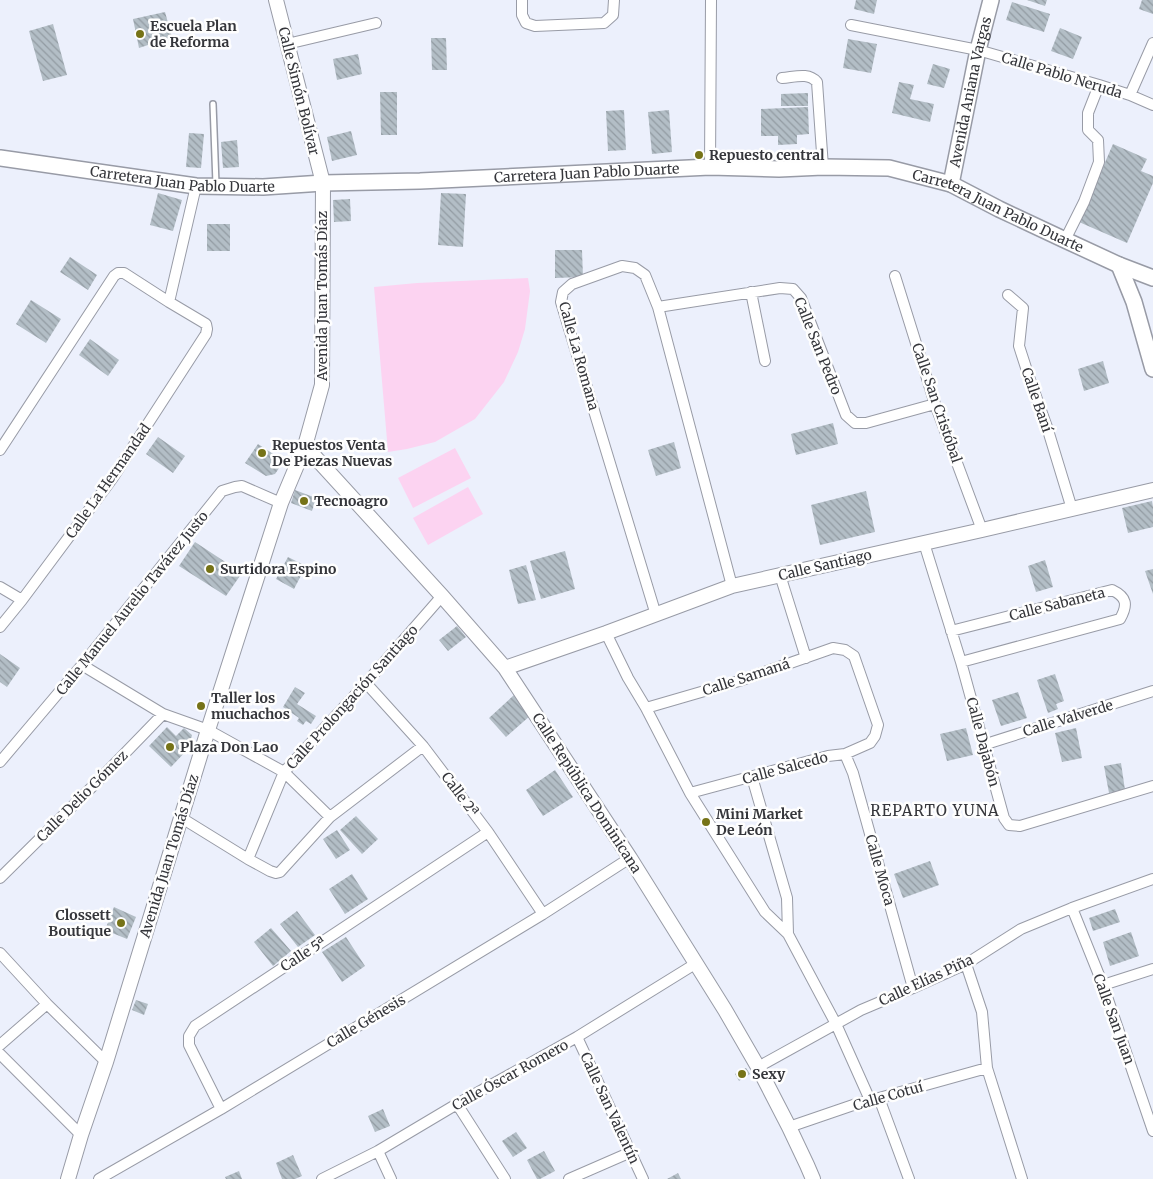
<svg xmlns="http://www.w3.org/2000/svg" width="1153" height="1179" viewBox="0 0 1153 1179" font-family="Merriweather,serif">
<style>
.green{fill:#fcd3f1}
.building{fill:url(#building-back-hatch)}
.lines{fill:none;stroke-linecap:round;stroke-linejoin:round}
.service-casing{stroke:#989ba6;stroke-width:8}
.minor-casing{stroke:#989ba6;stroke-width:12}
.tertiary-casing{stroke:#989ba6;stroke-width:16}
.secondary-casing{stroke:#989ba6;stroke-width:18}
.service{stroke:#fff;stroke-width:5}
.minor{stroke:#fff;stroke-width:10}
.tertiary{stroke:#fff;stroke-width:14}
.secondary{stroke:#fff;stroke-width:15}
.poi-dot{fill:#767317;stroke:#fefefe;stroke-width:2}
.labels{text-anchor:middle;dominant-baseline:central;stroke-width:5;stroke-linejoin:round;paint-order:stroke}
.poi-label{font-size:14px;font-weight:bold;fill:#35363b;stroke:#fefefe;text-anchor:start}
.street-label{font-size:14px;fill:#35363b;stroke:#fefefe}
.neighbourhood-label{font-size:15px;letter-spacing:1px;fill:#35363b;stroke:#fefefe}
</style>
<defs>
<pattern id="building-back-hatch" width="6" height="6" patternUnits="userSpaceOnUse" patternTransform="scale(1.25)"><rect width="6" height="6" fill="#b3bec6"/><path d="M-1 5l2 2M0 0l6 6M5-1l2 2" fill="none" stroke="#929ba2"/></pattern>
</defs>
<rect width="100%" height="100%" fill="#ecf0fc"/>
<path class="green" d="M528,278L530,291L525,329L518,352L504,382L475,419L435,442L407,449L388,452L374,287L417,283Z
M455,448L471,478L413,508L398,478Z
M468,487L483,514L428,545L413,518Z"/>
<path class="building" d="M856,0H877L874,14L854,9Z
M1027,0H1047L1045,6Z
M1142,0H1153V14L1139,9Z
M1012,2L1050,14L1044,32L1006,20Z
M165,12L172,37L139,48L133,19Z
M53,24L67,75L43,81L29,31Z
M1060,28L1082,37L1073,59L1051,51Z
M431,38H446L447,70H432Z
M848,39L877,44L871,73L843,68Z
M358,54L362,74L337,80L333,59Z
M933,64L950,69L944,88L927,84Z
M899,82L914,85L910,99L934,104L930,122L892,113Z
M380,92H397V135H381Z
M808,93V106H781V94Z
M808,107L809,134L797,135V144L778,145V136H761V109Z
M624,110L626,150L608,151L606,111Z
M669,110L672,152L652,154L648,112Z
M351,131L357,155L332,161L327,137Z
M189,133L204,134L201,168L186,167Z
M237,140L239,167L223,168L221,142Z
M1113,144L1147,159L1141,171L1153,176V183L1127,243L1079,222Z
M158,193L182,200L173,231L150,225Z
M441,193L466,194L463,247L438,245Z
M350,199L351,221L334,222L333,200Z
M207,224H230V251H207Z
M555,250H582L583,277L555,278Z
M70,257L97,275L88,290L60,272Z
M31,300L61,319L46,343L16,324Z
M90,339L119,360L108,376L79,355Z
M1103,361L1109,383L1084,391L1078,369Z
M833,423L838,444L796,455L791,434Z
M158,437L185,456L173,473L146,454Z
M674,442L681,468L656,476L648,450Z
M258,444L284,461L275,474L266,476L245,463Z
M295,490L316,498L312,511L291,503Z
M866,491L875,532L820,545L811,505Z
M1152,501L1153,507V527L1128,533L1122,508Z
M195,542L242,573L226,596L179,566Z
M565,551L575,589L541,599L530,561Z
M288,557L306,566L294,589L276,579Z
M1045,560L1053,587L1036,592L1028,566Z
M526,565L536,600L518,604L509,570Z
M1153,569V594L1145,571Z
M457,626L466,637L448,651L439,640Z
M0,654L20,668L7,687L0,682Z
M1055,674L1064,701L1056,704L1058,709L1048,713L1037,680Z
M295,687L305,693L297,704L316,716L311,724L306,721L303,725L297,721L299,718L283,707Z
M1018,692L1027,718L1001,726L992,700Z
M514,695L531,715L506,737L489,718Z
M167,727L176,736L184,728L192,735L189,748L171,767L149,746Z
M966,728L973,755L947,761L940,734Z
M1076,728L1082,758L1062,762L1055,733Z
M1121,763L1125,790L1109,793L1104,766Z
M555,770L573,797L543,816L526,790Z
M356,816L378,839L362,854L340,830Z
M337,830L350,850L336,859L323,839Z
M930,861L939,885L903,898L894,874Z
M352,874L368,899L345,914L329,889Z
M114,907L136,917L127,939L105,930Z
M1115,909L1120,922L1093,931L1089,918Z
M297,911L315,935L298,947L280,924Z
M271,928L291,951L273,966L254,942Z
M1131,932L1139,956L1110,966L1103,942Z
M346,937L365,966L342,982L322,952Z
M136,1000L148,1004L144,1015L132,1010Z
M746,1068L750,1074L739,1081L735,1074Z
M383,1109L390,1126L375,1132L368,1116Z
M516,1132L527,1148L513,1157L502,1141Z
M544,1151L555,1171L540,1179H537L527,1160Z
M293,1155L302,1176L295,1179H282L276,1163Z
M239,1171L242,1179H226L225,1177Z
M678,1173L681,1179H667Z"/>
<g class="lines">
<defs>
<path id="service" d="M213,104L216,184"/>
<path id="minor" d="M522,0V15L526,23L535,26L604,23L613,15L614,0
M851,25L978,50L1099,85L1130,95L1153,105
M287,44L376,23
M782,78C795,77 808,72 817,82L823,167
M1130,95L1153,43
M710,167L711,0
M1065,240L1084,202L1099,162L1098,140L1088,130V113L1099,85
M895,276L935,404L982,530
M751,292L765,361
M1008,295L1023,308L1019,346L1029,377L1047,427L1072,509
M658,307L780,288L793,289L801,298L846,415L855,423H866L935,404
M0,450L114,276L118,273H124L169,302
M924,543L961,662L1004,818L1009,825L1020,826L1153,786
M780,575L806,658
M0,587L22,600
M656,615L561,302L563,292L572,284L622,266L635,268L645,275L658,307L732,586
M0,627L22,600L112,479L206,334L207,329L206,324L169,302L196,186
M951,631L1112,590C1127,597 1128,605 1120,619L961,662
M606,633L628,678L646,708L690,793L765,912L788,934L836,1024L870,1100
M82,665L163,714L208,730L284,772L330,817
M366,683L423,746L488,832L543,914
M646,708L739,681L833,648L845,650L854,656L878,725L875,736L870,743L845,754L828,756L690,793
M983,745L1153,691
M845,754L853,773L913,988
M0,762L82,665L222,491L235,487L242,486L281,503
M752,777L787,898L788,934
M180,817L248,859L270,871L276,873L280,872L330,817L423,746
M248,859L284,772L366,683L442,596
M0,878L96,783L163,714
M1072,908L1103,985L1153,1131
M0,953L47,1004L106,1062
M966,964L982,1012L987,1068L1022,1179
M1103,985L1153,969
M577,1037L643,1179
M0,1045L47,1004
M0,1054L81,1135
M758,1067L861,1010L913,988L966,964L1021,929L1072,908L1153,879
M879,1098L909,1179
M457,1104L505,1179
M221,1109L189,1045V1036L195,1026L488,832
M789,1127L862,1102L879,1098L987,1068
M378,1151L391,1179
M99,1179L221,1109L543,914L630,858
M322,1179L378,1151L457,1104L577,1037L695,964
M569,1179L631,1152"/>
<path id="tertiary" d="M305,446L442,596L505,668L630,858L725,1010L758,1067L789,1127L807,1165L813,1179
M505,668L606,633L732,586L982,530L1153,490
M68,1179L81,1135L106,1062L208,730L281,503L305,446L322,385L323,183L276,0"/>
<g id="secondary">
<path id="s1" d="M0,158L196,186L263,187L323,183L420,181L710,167L779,169L823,167L889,168L951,184L999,209L1065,240L1119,265L1153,278"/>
<path id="s2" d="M951,184L978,50L991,0"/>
<path d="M1119,265L1134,302L1153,369"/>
</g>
</defs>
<use href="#service" class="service-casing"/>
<use href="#minor" class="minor-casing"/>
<use href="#tertiary" class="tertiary-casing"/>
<use href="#secondary" class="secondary-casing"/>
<use href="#service" class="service"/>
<use href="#minor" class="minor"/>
<use href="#tertiary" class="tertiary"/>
<use href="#secondary" class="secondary"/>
</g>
<g class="poi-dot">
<circle cx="140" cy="34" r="5"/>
<circle cx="699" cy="155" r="5"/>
<circle cx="262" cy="453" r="5"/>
<circle cx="304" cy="501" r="5"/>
<circle cx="210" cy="569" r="5"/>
<circle cx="201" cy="706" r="5"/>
<circle cx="170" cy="747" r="5"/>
<circle cx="706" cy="822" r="5"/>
<circle cx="121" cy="923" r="5"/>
<circle cx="742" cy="1074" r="5"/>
</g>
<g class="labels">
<g class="poi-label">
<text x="150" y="26">Escuela Plan<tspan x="150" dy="16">de Reforma</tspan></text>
<text x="709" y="155">Repuesto central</text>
<text x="272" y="445">Repuestos Venta<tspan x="272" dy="16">De Piezas Nuevas</tspan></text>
<text x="314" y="501">Tecnoagro</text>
<text x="220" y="569">Surtidora Espino</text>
<text x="211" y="698">Taller los<tspan x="211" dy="16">muchachos</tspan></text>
<text x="180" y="747">Plaza Don Lao</text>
<text x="716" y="814">Mini Market<tspan x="716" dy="16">De León</tspan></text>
<text x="111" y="915" text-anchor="end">Clossett<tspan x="111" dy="16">Boutique</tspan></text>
<text x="752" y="1074">Sexy</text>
</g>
<g class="street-label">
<text transform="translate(1062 75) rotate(17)">Calle Pablo Neruda</text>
<text transform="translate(299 91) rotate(76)">Calle Simón Bolívar</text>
<text stroke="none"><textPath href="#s2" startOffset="94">Avenida Aniana Vargas</textPath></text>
<text stroke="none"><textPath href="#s1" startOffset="589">Carretera Juan Pablo Duarte</textPath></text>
<text stroke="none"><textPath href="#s1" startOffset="184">Carretera Juan Pablo Duarte</textPath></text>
<text stroke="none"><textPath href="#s1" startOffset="1009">Carretera Juan Pablo Duarte</textPath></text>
<text transform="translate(322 296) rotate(-90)">Avenida Juan Tomás Díaz</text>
<text transform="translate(818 346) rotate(68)">Calle San Pedro</text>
<text transform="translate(579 356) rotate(74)">Calle La Romana</text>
<text transform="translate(1037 400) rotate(71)">Calle Baní</text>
<text transform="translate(937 403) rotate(71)">Calle San Cristóbal</text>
<text transform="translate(108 481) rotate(-55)">Calle La Hermandad</text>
<text transform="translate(825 565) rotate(-13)">Calle Santiago</text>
<text transform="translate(132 603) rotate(-51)">Calle Manuel Aurelio Tavárez Justo</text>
<text transform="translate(1057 604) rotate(-14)">Calle Sabaneta</text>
<text transform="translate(746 677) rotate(-18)">Calle Samaná</text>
<text transform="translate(352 697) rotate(-48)">Calle Prolongación Santiago</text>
<text transform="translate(1068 718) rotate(-17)">Calle Valverde</text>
<text transform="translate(983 742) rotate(75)">Calle Dajabón</text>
<text transform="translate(785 768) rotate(-15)">Calle Salcedo</text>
<text transform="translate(587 793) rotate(57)">Calle República Dominicana</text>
<text transform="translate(460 794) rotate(53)">Calle 2ª</text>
<text transform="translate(82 796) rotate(-45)">Calle Delio Gómez</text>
<text transform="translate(169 856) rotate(-73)">Avenida Juan Tomás Díaz</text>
<text transform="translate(880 870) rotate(74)">Calle Moca</text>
<text transform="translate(303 954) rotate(-33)">Calle 5ª</text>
<text transform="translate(926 980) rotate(-25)">Calle Elías Piña</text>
<text transform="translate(1114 1019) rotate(70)">Calle San Juan</text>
<text transform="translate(366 1021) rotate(-31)">Calle Génesis</text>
<text transform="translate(510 1075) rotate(-29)">Calle Óscar Romero</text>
<text transform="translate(888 1096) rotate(-16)">Calle Cotuí</text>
<text transform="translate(610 1108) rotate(65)">Calle San Valentín</text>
</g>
<g class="neighbourhood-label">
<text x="935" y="810">REPARTO YUNA</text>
</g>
</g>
</svg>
